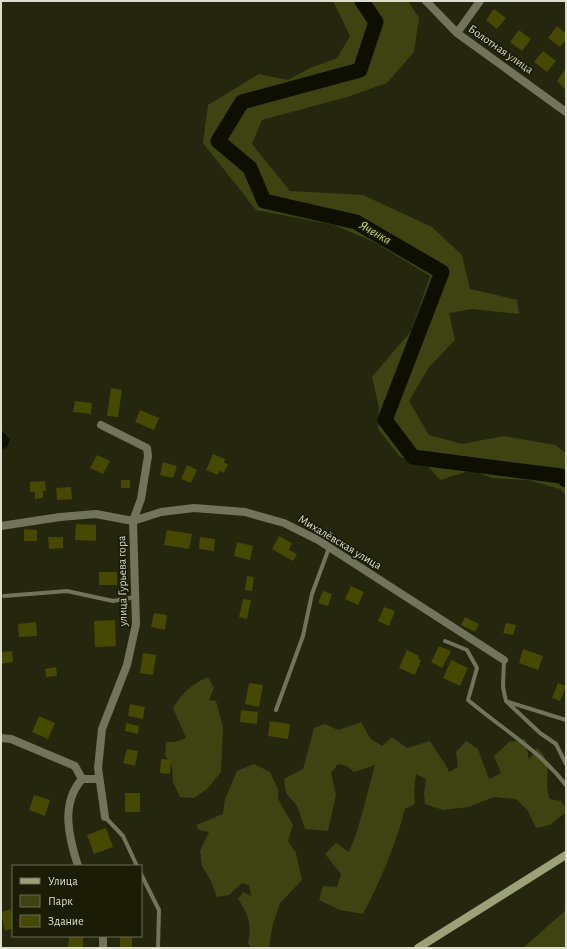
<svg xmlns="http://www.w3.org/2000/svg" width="567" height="949" viewBox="0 0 567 949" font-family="'Alegreya Sans',sans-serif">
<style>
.green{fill:#3f4312}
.water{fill:#0e0f01}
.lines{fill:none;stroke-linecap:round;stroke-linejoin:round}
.river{stroke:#0e0f01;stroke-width:15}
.building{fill:#454902}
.service{stroke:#71745a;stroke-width:4}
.minor{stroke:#71745a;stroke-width:8}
.secondary{stroke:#9da178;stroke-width:8}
.labels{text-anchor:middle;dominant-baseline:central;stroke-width:3.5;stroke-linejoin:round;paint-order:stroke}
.street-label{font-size:12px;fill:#dcded0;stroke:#1a1c05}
.water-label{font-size:13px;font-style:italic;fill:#cbd378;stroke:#1a1c05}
</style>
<rect width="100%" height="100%" fill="#24260e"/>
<path class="green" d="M333,1H408L419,18L414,52L387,83L347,97L262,120L252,144L290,191L363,195L432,227L462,255L470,289L517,300L519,314L472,309L449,313L455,340L429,367L409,401L429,435L462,444L504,436L555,445L566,453V495L560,489L528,480L492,478L472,470L440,480L427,465L400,457L378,429L379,408L372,377L411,331L430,276L374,242L334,225L256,210L203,143L208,105L259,74L288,80L310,68L337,58L350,36Z
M208,677L214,688L209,700L216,701L223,727L221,772L207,789L194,798L180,797L173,782L172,766L165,755L166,742H175L186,738L173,708C182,693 192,684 208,677Z
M361,722L370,738L382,746L392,737L407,748L430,741C436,752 444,760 449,772L458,767L456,752L466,741L478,749L489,779L501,773L494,756L509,742L525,739L529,760L537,748C556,765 542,779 550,799L561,801L566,808V812L550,825L536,828L528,811L516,799L494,797L468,807L443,810L425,804L424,793L426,779L416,774L414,791L415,804L405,809C395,846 381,880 363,914L340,910L319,900L323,886L337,887L341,874L325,854L336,843L349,852L357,832L375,765L354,772L347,766L338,764L331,773L336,795L328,831L305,829L297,806L286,793L284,779L303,769L314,728L325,724L338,730Z
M254,764L270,772L278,789V799L293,825L288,841L296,853L302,880L280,903L273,924L269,947L251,948L248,943C252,925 249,915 238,899L243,892L251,896L249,885L242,883L229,895L217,897L211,881L202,866L200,851L209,832L199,830L196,825L223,814L225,799L237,771Z
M566,910V948H523Z"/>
<path class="water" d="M1,430L10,439L7,447L1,450Z"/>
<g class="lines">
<path class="river" d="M362,1L376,22L360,70L242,102L218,141L250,168L264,201L356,222L442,272L385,420L413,457L561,476L566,480"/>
</g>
<path class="building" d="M494,9L506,18L497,29L486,20Z
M557,26L566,33V40L560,47L548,38Z
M519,30L531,39L522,51L510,42Z
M543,51L556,61L547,72L534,62Z
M566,68V87L565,89L557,81Z
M111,388L122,390L118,417L107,416Z
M75,401L92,403L91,414L73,412Z
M140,410L159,418L154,430L135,422Z
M213,454L225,459L224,463L228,464L224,473L220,471L218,475L206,470Z
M97,455L110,461L103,474L90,468Z
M163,462L177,466L173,478L160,475Z
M187,465L197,470L191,483L181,479Z
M121,480H130V488H121Z
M45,481L46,491H43V498L35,499V492H30V482Z
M71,487L72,499L57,500L56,488Z
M76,524L96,525V541L75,540Z
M24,529L37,530V541H24Z
M167,530L192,534L189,549L164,545Z
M279,536L292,543L289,550L297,554L293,561L272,549Z
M48,537H63V548L49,549Z
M200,537L215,539L214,551L199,549Z
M237,542L253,546L250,560L234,556Z
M99,572H117V585H99Z
M247,576L254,577L252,591L245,590Z
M351,586L364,592L358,605L345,599Z
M323,591L332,594L328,606L318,603Z
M243,599L251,600L247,619L239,617Z
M384,607L395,611L389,626L378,621Z
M154,613L167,615L165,630L151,627Z
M465,617L479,624L475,632L461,625Z
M115,620L116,646L95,647L94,621Z
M36,622L37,636L19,637L18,624Z
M506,623L516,625L513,635L503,633Z
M439,646L451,651L442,668L431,662Z
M523,649L543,656L538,670L519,663Z
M407,650L419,656L418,659L421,660L415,675L399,668Z
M12,651L13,662L1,664V652Z
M143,653L156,655L153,675L140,673Z
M451,660L468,668L460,686L443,678Z
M56,667L57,676L46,677L45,669Z
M249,683L263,685L259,707L245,704Z
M558,683L566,686L560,701L552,698Z
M130,704L145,707L143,719L128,716Z
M241,710L258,712L257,724L240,722Z
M39,716L55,723L48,739L32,732Z
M270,721L290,724L288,739L268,736Z
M126,723L139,726L138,734L125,731Z
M127,749L138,751L135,766L123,763Z
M161,759L171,760L170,774L160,773Z
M125,793H140V812H125Z
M34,795L50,800L45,816L29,810Z
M106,828L113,847L94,854L87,835Z
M11,909L13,928L5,931L1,912Z
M69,936H83V948H68Z
M120,936H132V948H120Z"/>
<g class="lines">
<path class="service" d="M4,596L67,591L113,601L135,597
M445,641L467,650L477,668L468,700C501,728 539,750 566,785
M504,660L503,687L506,701L540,733L556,744L566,764
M508,702L566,720
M276,710L303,636L312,594L329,548
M105,817L123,836L137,866
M141,874L159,910L158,948"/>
<path class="minor" d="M426,1L457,33L566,112
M457,33L480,1
M101,425L147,448L148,456L141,499L133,521L136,624L127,665L102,729L98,768L105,817
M1,526L60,517L96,514L133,521L161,512L194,508L245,512L284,523L318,540L504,660
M1,738L11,739L75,766L82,779
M78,866C69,838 60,804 82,779H99
M103,936V948"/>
<path class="secondary" d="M418,948L566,855"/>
</g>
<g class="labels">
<g class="street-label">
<text transform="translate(501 49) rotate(35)">Болотная улица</text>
<text transform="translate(340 542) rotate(31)">Михалёвская улица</text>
<text transform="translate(122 581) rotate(-91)">улица Гурьева гора</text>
</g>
<g class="water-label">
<text transform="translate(375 233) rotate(30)">Яченка</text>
</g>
</g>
<rect width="567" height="949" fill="none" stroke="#dcded0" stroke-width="4"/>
<rect x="12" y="865" width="130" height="72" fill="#1a1c05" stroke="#686a56"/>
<rect x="20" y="878" width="20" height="6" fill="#9da178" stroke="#686a56"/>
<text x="48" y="885" font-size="12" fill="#dcded0">Улица</text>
<rect x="20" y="895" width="20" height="12" fill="#3f4312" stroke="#686a56"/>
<text x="48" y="905" font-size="12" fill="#dcded0">Парк</text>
<rect x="20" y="915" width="20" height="12" fill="#454902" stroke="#686a56"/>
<text x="48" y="925" font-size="12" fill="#dcded0">Здание</text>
</svg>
